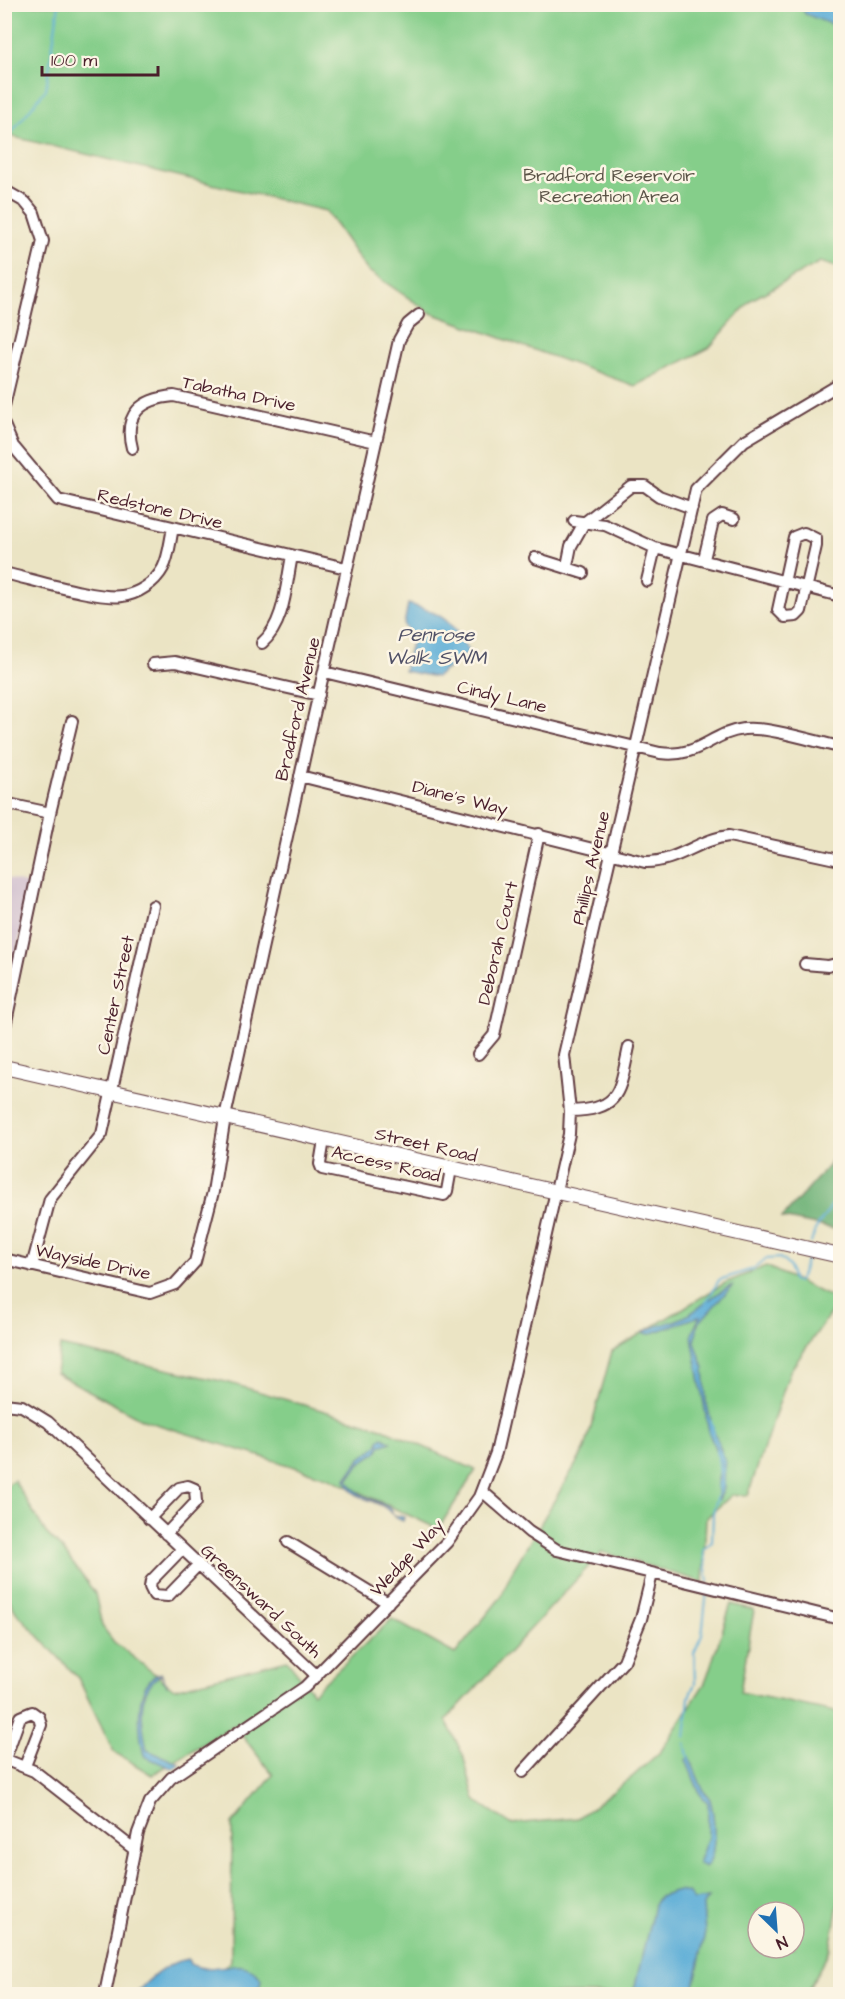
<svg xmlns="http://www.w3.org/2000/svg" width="845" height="1999" viewBox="0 0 845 1999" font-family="'Architects Daughter',sans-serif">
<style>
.industrial{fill:#cfbdcf}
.green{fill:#85ce8a;stroke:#68765a;stroke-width:1.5;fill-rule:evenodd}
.forest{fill:#6cb176;stroke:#5b6850;stroke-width:1.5}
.water{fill:#5cadd7;stroke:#536681;stroke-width:1.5}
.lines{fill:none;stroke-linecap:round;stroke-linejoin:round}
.stream{stroke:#5cadd7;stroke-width:2}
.minor-casing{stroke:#623d42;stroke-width:14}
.major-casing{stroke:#623d42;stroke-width:16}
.minor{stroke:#fff;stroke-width:10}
.major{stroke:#fff;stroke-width:14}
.labels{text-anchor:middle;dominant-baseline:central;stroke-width:5;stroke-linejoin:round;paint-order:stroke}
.park-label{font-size:18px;fill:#5c5448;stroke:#fcf5e5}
.street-label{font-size:18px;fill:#4a1f2b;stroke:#fcf5e5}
.water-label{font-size:20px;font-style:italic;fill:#505167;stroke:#fcf5e5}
</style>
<rect width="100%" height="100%" fill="#fcf5e5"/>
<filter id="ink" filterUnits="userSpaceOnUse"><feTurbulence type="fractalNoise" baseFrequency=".0167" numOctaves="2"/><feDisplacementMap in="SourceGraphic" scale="12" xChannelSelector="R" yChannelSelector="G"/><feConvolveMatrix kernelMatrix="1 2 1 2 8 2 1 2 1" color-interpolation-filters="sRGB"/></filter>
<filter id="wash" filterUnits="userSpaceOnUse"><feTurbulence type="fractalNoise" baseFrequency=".008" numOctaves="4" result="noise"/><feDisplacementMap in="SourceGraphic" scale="24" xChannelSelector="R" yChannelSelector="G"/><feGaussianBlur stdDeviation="1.35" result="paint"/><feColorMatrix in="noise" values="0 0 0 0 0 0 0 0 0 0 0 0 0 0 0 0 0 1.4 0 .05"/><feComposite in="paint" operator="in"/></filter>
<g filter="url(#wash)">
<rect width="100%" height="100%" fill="#ebe4c4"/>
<path class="industrial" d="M5,878L30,885L5,1011Z"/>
<path class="green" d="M4,5H840V268L820,262L751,300L709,348L635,386L431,313L367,270L326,211L5,135Z
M766,1266L839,1301L790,1371L748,1495H732L706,1518L703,1582L602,1552L446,1720L463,1755L475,1800L511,1824L578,1818L632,1777L661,1751L705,1683L731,1604L754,1610L740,1692L840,1713V1893L830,1949L806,1994H189L231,1961L232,1824L273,1775L234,1725L152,1775L114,1752L78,1678L16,1612L5,1592V1487L14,1480L46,1533L63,1550L95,1593L102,1626L114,1642L174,1689L287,1660L313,1693L392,1619L455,1654L501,1597L511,1573L585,1449L612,1351L725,1283ZM758,1912H794V1948H758Z
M60,1346L226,1382L379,1427L476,1470L438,1529L330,1478L143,1420L56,1373Z"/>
<path class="forest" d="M840,1135V1230L782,1218L829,1165Z"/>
<path class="water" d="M801,5H840V28L805,14Z
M408,604C445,614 450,620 469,652L436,677L404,671L412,639L404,625Z
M733,1285L698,1324L695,1342L704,1368L706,1401L713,1429L725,1460L724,1488L719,1499L717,1485L721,1464L709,1433L693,1343L692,1334L700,1316L650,1334L643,1333C655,1324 672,1324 686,1316C703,1307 715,1292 733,1285Z
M383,1437L391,1442L380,1446L377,1452L360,1463L348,1480C355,1497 377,1499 391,1509L393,1515L404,1517L403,1521C389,1515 393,1512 384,1507C371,1498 349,1498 346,1479L360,1459L379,1444V1440Z
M161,1673L167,1686L163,1677L160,1675C135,1692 142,1725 147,1750L180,1764L173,1769L144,1756C139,1734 132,1682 161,1673Z
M689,1757L704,1792L709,1796C714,1811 719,1856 705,1867L698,1863L708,1837V1803L700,1794L686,1760Z
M678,1891L688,1893L694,1900L708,1898L703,1905L705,1933L694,1987L691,1994H633L654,1905L659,1897Z
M188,1959L190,1964C213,1977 243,1951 261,1979L260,1986L252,1992L239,1994L197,1991L179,1994H135C149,1979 166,1963 188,1959Z"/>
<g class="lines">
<path class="stream" d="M4,142L46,89L59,4
M811,1243L815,1230L840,1193
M705,1305L719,1280L753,1269L766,1259L780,1258L789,1266L793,1281L797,1282L801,1277L808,1254
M711,1421L716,1442
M717,1450L720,1474
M708,1582L703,1550L712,1542L713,1513L718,1495
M685,1737L689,1697L695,1683L694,1653L702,1635L707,1590
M685,1743L689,1760"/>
</g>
</g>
<g filter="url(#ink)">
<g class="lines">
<defs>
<path id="minor" d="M4,190L25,202L34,213L43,241L4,406
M4,425L13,446L58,500L346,568
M132,448C123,414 141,399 174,396L376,442
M574,521L605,525L655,548L840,596
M804,533L816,539V546L801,611L796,616L785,617L778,610L794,537Z
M535,558L583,573
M704,559L713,521L722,515L734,519
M567,566L571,546L584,523L631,486H645L659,496L692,508
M4,573C31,579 99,600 122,596C138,594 155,583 163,568C169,557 170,541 173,528
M647,581L655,548
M262,643C285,623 286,584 292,556
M153,664L175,662L319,695
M324,672L660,753C701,758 710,733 744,729C767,726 816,742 840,747
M300,776L645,862C676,863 699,839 729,836L840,860
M4,803L50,813
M805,964L828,966L840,963
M4,1031L50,813L72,721
M478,1054L494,1035L539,834
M570,1111C621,1110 619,1092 629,1047
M324,1140L320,1164L322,1169L444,1195L447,1191L451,1169
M4,1259L150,1293L175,1284L195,1262L213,1192L225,1117L306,750L399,340L408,324L419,315
M32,1266L50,1199L102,1134L153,906
M4,1404L22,1406L48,1422L317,1676
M482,1491L529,1532L557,1550L840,1619
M149,1519L179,1488L188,1486L195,1489L196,1502L166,1534
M288,1542L388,1603
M182,1549L151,1581L150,1587L154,1595L168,1596L199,1564
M4,1759L34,1771L135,1850
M5,1759L20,1717L32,1712L39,1717L41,1725L25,1766
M523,1772L624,1661L641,1619L652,1574
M105,1994L138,1833L150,1802L171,1778L305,1687L447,1542L479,1497L496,1453L569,1134L570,1111L564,1055L696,489L744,441L840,384"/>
<path id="major" d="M4,1067L840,1256"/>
</defs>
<use href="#minor" class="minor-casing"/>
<use href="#major" class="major-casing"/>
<use href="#minor" class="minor"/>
<use href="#major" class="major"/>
</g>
</g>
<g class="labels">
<g class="park-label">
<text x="609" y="175">Bradford Reservoir<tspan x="609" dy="21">Recreation Area</tspan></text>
</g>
<g class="street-label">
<text transform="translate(239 394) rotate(12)">Tabatha Drive</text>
<text transform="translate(160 509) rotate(13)">Redstone Drive</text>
<text transform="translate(502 697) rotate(13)">Cindy Lane</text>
<text transform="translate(298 709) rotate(-77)">Bradford Avenue</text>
<text transform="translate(460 798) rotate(14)">Diane's Way</text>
<text transform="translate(591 868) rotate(-77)">Phillips Avenue</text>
<text transform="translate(498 943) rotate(-77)">Deborah Court</text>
<text transform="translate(116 995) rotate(-78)">Center Street</text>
<text transform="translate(426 1145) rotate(13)">Street Road</text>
<text transform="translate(386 1164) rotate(13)">Access Road</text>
<text transform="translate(93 1262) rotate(12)">Wayside Drive</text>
<text transform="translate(407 1558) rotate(-47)">Wedge Way</text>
<text transform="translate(261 1601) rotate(43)">Greensward South</text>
</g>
<g class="water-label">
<text x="436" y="635">Penrose<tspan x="436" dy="23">Walk SWM</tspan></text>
</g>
</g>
<rect width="845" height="1999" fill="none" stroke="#fcf5e5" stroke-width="24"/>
<g transform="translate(776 1930) rotate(155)"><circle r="28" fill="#fcf5e5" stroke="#b59f9b" stroke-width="1.5"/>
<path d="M0-4.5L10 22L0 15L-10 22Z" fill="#1f6fb2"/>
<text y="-9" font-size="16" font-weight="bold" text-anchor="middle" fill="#4a1f2b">N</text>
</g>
<path d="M42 66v9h116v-9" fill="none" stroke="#4a1f2b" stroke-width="3"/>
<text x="51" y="66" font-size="18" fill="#4a1f2b" stroke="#fcf5e5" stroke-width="4.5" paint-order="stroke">100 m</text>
</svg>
